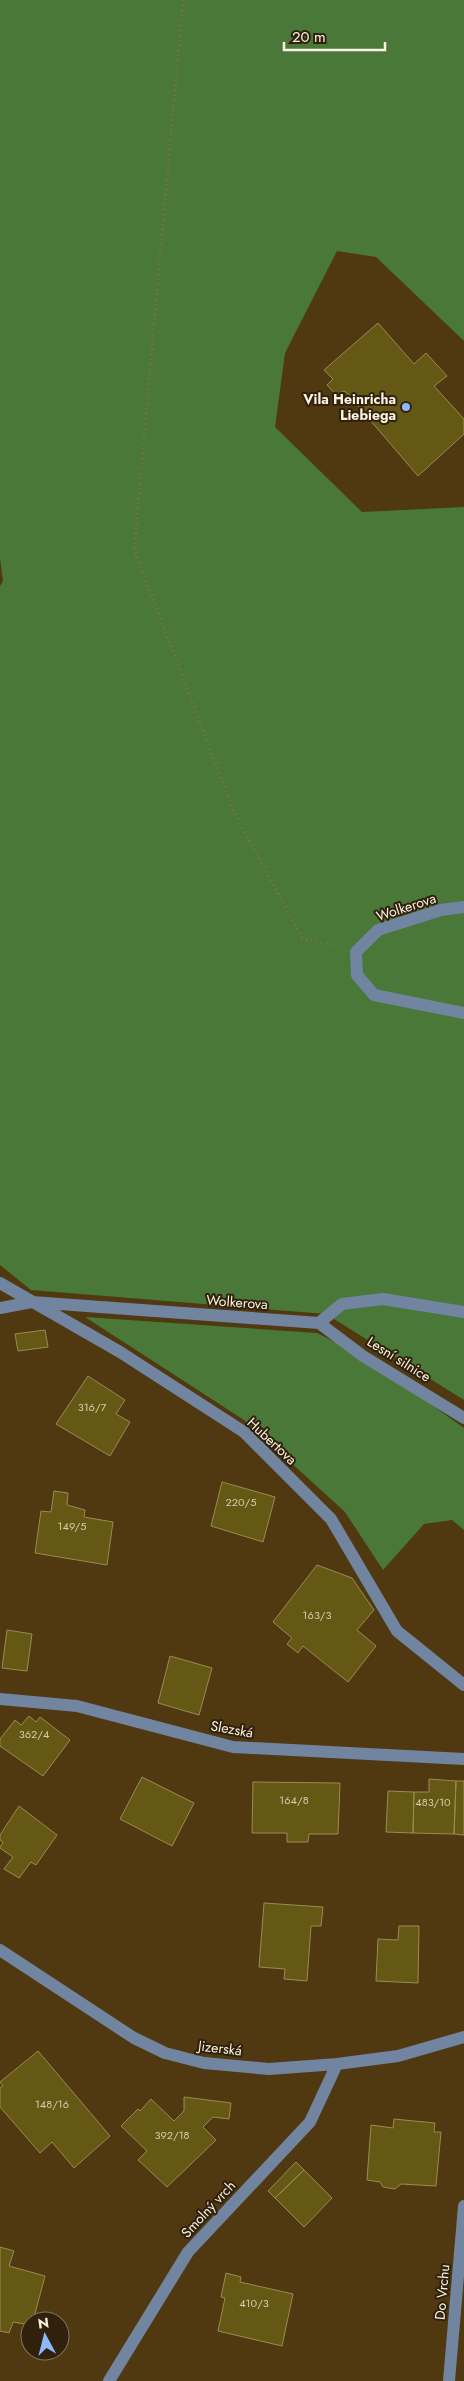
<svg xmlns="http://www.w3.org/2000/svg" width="464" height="2381" viewBox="0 0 464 2381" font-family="Jost,sans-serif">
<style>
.forest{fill:#4a7838}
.building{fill:#655814;stroke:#998c52}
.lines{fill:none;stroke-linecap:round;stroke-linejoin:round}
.path{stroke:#84704f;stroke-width:3;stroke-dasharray:1 4;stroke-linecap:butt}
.minor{stroke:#7184a0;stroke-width:12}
.poi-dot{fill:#8bb9fc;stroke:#2f210c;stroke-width:2}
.labels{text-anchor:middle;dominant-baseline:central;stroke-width:4;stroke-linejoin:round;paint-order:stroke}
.number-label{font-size:11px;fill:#d6ccae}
.poi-label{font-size:14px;font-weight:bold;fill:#fcf2e2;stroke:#2f210c;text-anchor:end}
.street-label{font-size:14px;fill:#fcf2e2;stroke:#2f210c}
</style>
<rect width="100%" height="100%" fill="#503810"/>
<path class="forest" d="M0,0H464V341L376,257L337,251L285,353L275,427L362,512L464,507V1400L326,1314L31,1290L0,1265V586L3,581L0,558Z
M85,1317L317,1333L363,1356L464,1428V1530L452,1520L424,1524L383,1570L345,1512L244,1420Z"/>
<path class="building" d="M378,323L414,364L426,353L447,376L434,386L464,419V434L418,476L346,392L343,391L337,396L327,385L333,379L324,370Z
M45,1330L48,1347L18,1351L15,1334Z
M88,1376L125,1400L116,1414L130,1422L110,1456L56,1424Z
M222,1482L275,1497L263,1542L211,1526Z
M54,1491L68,1493L67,1505L85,1510L84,1517L113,1522L107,1565L35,1553L41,1511L51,1512Z
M317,1565L352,1578L374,1610L357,1630L376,1646L348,1682L303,1646L298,1653L287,1644L292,1638L273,1622Z
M7,1630L32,1634L27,1671L2,1668Z
M170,1656L212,1668L199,1715L158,1703Z
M29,1716L36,1722L40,1717L70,1740L43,1776L0,1746V1739L15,1720L21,1725Z
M142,1777L194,1803L172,1846L120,1819Z
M429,1779L456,1781L454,1834L413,1833L414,1792H429Z
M456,1781H464V1835L454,1834Z
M253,1782L340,1783L338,1834H309L308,1842H287V1833H252Z
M388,1791L414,1792L413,1833L386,1832Z
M19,1806L57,1835L36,1865L31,1862L19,1878L4,1869L13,1857L0,1848L3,1842L0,1840V1835Z
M264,1903L323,1907L321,1926H311L307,1981L284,1979L285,1969L259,1967Z
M399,1926H419L418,1983L376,1981L378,1939L398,1940Z
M38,2051L110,2136L74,2168L52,2142L40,2153L0,2107V2088L3,2086L0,2082Z
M184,2097L231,2103L229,2119L213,2117L203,2127L216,2140L167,2187L138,2160L147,2151L121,2126L138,2109L140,2111L151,2099L174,2121L184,2111Z
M394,2119L435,2123L434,2132H441L436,2186L401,2184L395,2189L383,2187L380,2182L367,2180L371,2125L393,2128Z
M296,2162L304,2170L275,2198L268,2191Z
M304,2170L332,2198L304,2227L275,2198Z
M0,2247L14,2251L9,2266L45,2276L33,2321H30V2325L13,2322L9,2333L0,2331Z
M226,2273L241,2277L240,2282L293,2294L282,2346L218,2331L225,2298L221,2297Z"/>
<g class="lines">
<path class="path" d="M183,0L134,550L235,814L302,938L334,946"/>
<path class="minor" d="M464,907L441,910L378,930L356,952L357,975L374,995L464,1013
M0,1283L120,1352L244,1432L331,1519L397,1631L464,1685
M0,1308L32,1302L319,1323L342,1304L383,1299L464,1312
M319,1323L363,1356L464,1418
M0,1699L77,1706L233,1747L464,1759
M0,1950L134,2038L165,2053L204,2063L269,2069L337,2064L398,2056L464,2037
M109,2381L188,2252L310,2122L337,2064
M449,2381L464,2206"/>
</g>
<circle class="poi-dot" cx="406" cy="407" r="5"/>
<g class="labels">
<g class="number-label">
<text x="92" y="1407">316/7</text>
<text x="241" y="1502">220/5</text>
<text x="72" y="1526">149/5</text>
<text x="317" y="1615">163/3</text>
<text x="34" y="1734">362/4</text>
<text x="294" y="1800">164/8</text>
<text x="433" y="1802">483/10</text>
<text x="52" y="2104">148/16</text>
<text x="172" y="2135">392/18</text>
<text x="254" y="2303">410/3</text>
</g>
<g class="poi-label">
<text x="396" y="399">Vila Heinricha<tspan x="396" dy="16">Liebiega</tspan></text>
</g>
<g class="street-label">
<text transform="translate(406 907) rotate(-18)">Wolkerova</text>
<text transform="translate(237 1302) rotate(4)">Wolkerova</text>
<text transform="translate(399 1359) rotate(32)">Lesní silnice</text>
<text transform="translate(272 1441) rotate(43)">Hubertova</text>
<text transform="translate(232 1729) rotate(10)">Slezská</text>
<text transform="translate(220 2048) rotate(7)">Jizerská</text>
<text transform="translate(208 2209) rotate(-47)">Smolný vrch</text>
<text transform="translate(442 2292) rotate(-85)">Do Vrchu</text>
</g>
</g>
<g transform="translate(45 2336) rotate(353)"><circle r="24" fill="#2f210c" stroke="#817562"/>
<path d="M0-4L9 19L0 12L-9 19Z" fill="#8bb9fc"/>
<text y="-8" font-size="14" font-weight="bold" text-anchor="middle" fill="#fcf2e2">N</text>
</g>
<path d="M284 42v8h101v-8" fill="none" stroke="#fcf2e2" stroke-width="2.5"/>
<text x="292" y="42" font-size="15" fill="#fcf2e2" stroke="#2f210c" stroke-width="4" paint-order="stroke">20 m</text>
</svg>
